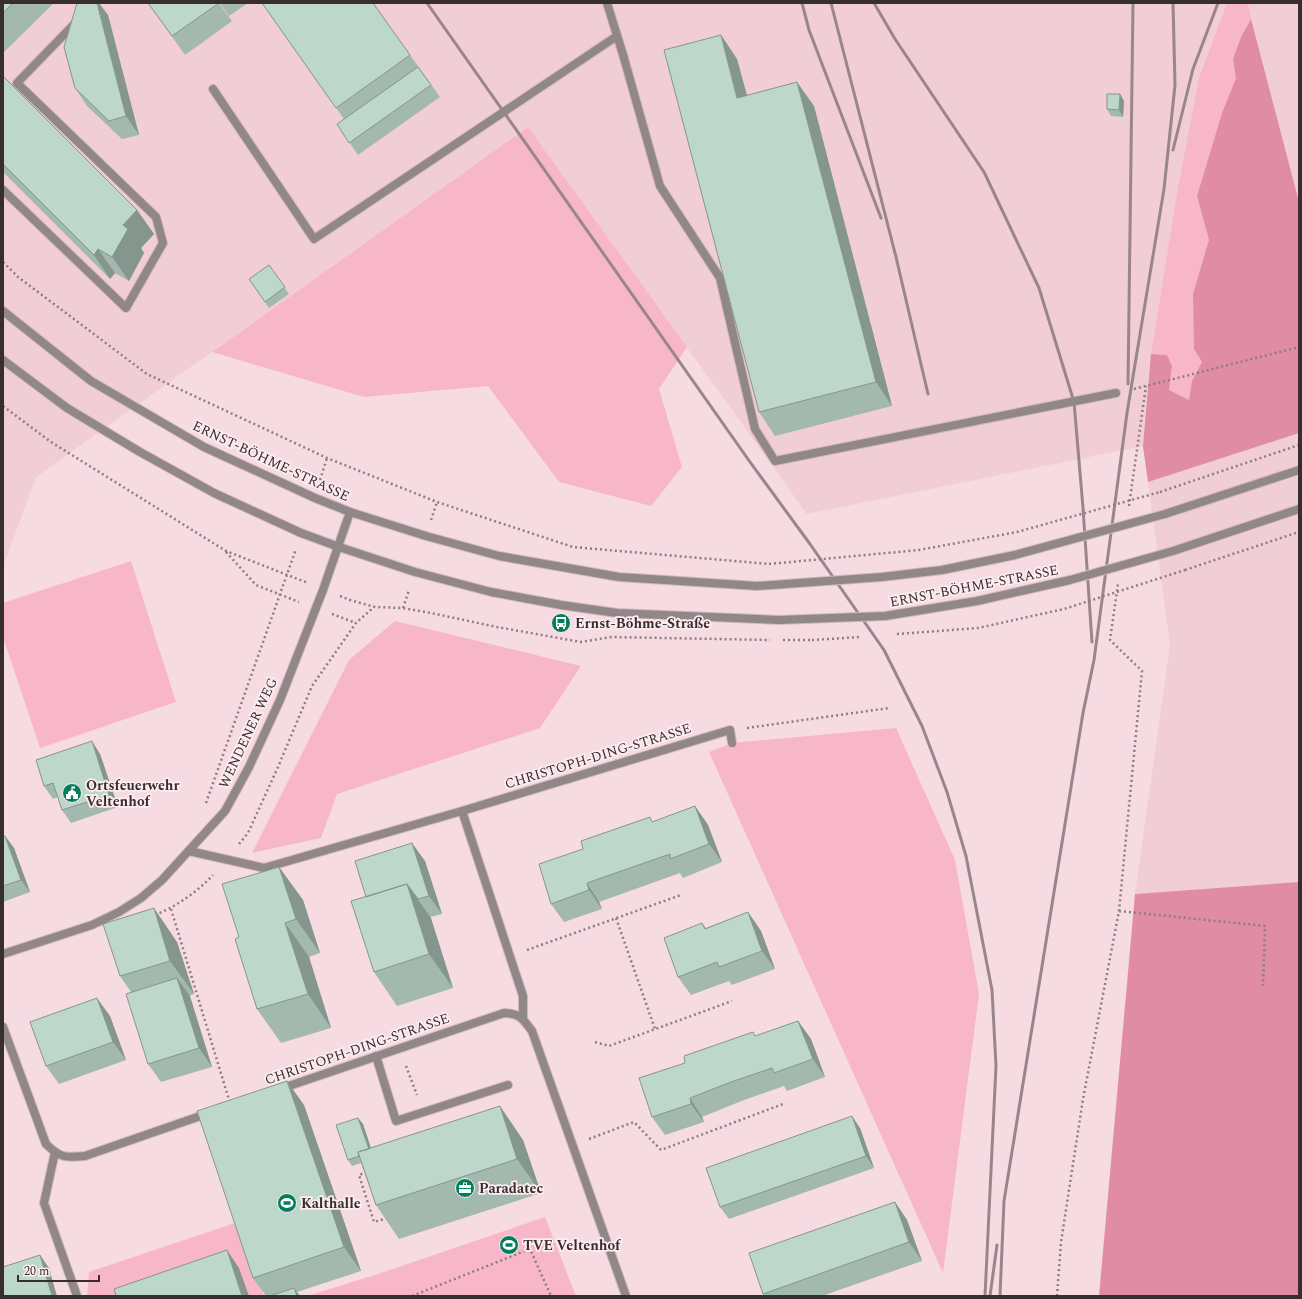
<svg xmlns="http://www.w3.org/2000/svg" width="1302" height="1299" viewBox="0 0 1302 1299" font-family="Spectral,serif">
<style>
.built{fill:#f1cdd6}
.green{fill:#f8b7c8}
.forest{fill:#e18ca5}
.lines{fill:none;stroke-linecap:round;stroke-linejoin:round}
.service-casing{stroke:#d1b8be;stroke-width:10}
.minor-casing{stroke:#d1b8be;stroke-width:10}
.tertiary-casing{stroke:#d1b8be;stroke-width:10}
.path{stroke:#8e7c80;stroke-width:2.5;stroke-dasharray:2 3;stroke-linecap:butt}
.service{stroke:#918688;stroke-width:8}
.minor{stroke:#918688;stroke-width:8}
.tertiary{stroke:#918688;stroke-width:8}
.rail{stroke:#99868b;stroke-width:3}
.tertiary-bridge-casing{stroke:#d1b8be;stroke-width:10;stroke-linecap:butt}
.path-bridge{stroke:#8e7c80;stroke-width:2.5;stroke-dasharray:2 3;stroke-linecap:butt}
.tertiary-bridge{stroke:#918688;stroke-width:8}
.wall{fill:#a3b9af}
.shaded-wall{fill:#84968e}
.building{fill:#bdd7cb;stroke:#84968e}
.labels{text-anchor:middle;dominant-baseline:central;stroke-width:3.5;stroke-linejoin:round;paint-order:stroke}
.street-label{font-size:14px;fill:#382e30;stroke:#fdecf0}
.poi-label{font-size:14px;font-weight:bold;fill:#382e30;stroke:#fdecf0;text-anchor:start}
</style>
<rect width="100%" height="100%" fill="#f7dbe2"/>
<path class="built" d="M3,3H1299V882L1135,894L1170,645L1143,446L807,514L528,127L36,477L3,567Z"/>
<path class="green" d="M1227,3H1248L1251,19L1241,37L1233,59L1236,78L1222,113L1197,196L1210,240L1193,294L1194,349L1202,362L1192,381L1189,400L1169,390L1172,366L1167,355L1151,354L1178,188L1199,78Z
M528,127L687,347L659,389L682,467L651,506L559,482L488,386L364,397L212,352Z
M131,561L176,702L40,748L3,637V603Z
M395,621L581,666L540,728L337,794L321,838L252,853L349,660Z
M896,728L955,860L979,994L943,1273L709,752L732,743Z
M545,1217L576,1296H307L381,1273Z
M238,1222L264,1296H87L89,1272Z"/>
<path class="forest" d="M1251,19L1299,202V433L1148,482L1143,446L1151,354L1167,355L1172,366L1169,390L1189,400L1192,381L1202,362L1194,349L1193,294L1209,240L1197,196L1222,113L1236,78L1233,59L1241,37Z
M1299,882V1296H1099L1135,894Z"/>
<g class="lines">
<defs>
<path id="service" d="M624,58L660,186L720,278L755,429L775,461L1116,393
M213,89L314,239L617,36
M3,190L126,308L163,243L156,217L17,83L85,13L87,3
M376,1056L396,1121L508,1085
M55,1152L44,1203L77,1296"/>
<path id="minor" d="M607,3L624,58
M3,311L91,381L204,447L315,498L350,512
M3,360L67,408L140,452L214,493L301,533L339,547
M462,811L730,730L732,743
M189,851L264,868L462,811L523,996V1019
M3,1027L46,1144C60,1158 66,1158 85,1156L209,1113
M280,1089L504,1013C521,1014 522,1018 532,1031L626,1296"/>
<path id="tertiary" d="M1165,514L1299,470
M339,547L415,572L491,592L561,605L617,613L779,620
M1173,551L1299,509
M3,954L92,925L119,912L141,898L162,880L225,811L249,767L280,700L323,590L350,512L426,536L499,556L619,577L757,586"/>
</defs>
<use href="#service" class="service-casing"/>
<use href="#minor" class="minor-casing"/>
<use href="#tertiary" class="tertiary-casing"/>
<path class="path" d="M3,262L18,277L147,374L327,458L437,502L573,547L769,564
M1134,389L1299,347
M3,406L51,442L226,551L308,583
M320,480L327,458
M1160,492L1299,445
M1129,506L1146,386
M431,520L437,502
M226,552L256,585L299,602
M1185,570L1299,532
M340,596L350,600L375,607L403,608L431,613L497,627L581,642L611,637L770,640
M403,608L409,590
M332,614L356,623
M783,640H812
M747,728L889,708
M206,803L296,549
M239,844L248,833L278,767L312,686L356,623L374,607
M171,909L230,1103
M1119,911L1265,926L1263,986
M155,915C177,906 197,892 213,875
M616,918L655,1029
M527,950L681,895
M595,1042L609,1046L732,1001
M406,1066L417,1095
M589,1139L634,1122L661,1150L783,1104
M367,1172L359,1175L374,1222L388,1218
M412,1296L530,1249L551,1296
M1057,1296L1061,1242L1083,1099L1119,911L1142,671L1110,640L1118,584"/>
<use href="#service" class="service"/>
<use href="#minor" class="minor"/>
<use href="#tertiary" class="tertiary"/>
<path class="rail" d="M427,3L750,462L810,544L884,650L922,726L947,792L966,856L992,990L996,1066L985,1296
M802,3L809,30L881,218
M831,3L896,257L928,394
M874,3L895,39L984,172L1039,288L1074,402L1083,508L1092,642
M1173,150L1193,69L1218,3
M1128,384L1133,3
M990,1296L997,1245
M1000,1296L1004,1201L1083,713L1094,660L1127,413L1164,189L1175,85L1173,3"/>
<defs>
<path id="tertiary-bridge" d="M757,586L882,577L942,570L1015,555L1165,514
M779,620L885,616L977,601L1070,580L1173,551"/>
</defs>
<use href="#tertiary-bridge" class="tertiary-bridge-casing"/>
<path class="path-bridge" d="M769,564L919,550L1017,532L1160,492
M897,634L978,628L1064,609L1185,570
M812,640L860,637"/>
<use href="#tertiary-bridge" class="tertiary-bridge"/>
</g>
<path class="wall" d="M3,3H54L3,53Z
M148,3H219L232,21L185,55Z
M220,3H248L229,16Z
M262,3H373L440,97L358,155L337,124L344,119Z
M108,15L139,135L122,139L87,106L75,88Z
M721,35L737,59L747,95L814,106L892,406L775,436L759,412Z
M3,76L137,210L154,234L141,248L144,253L129,281L115,273L110,279L3,172Z
M1120,94L1124,101L1123,117L1111,116L1107,109Z
M269,265L289,294L269,308L249,279Z
M100,754L118,807L71,823L62,810L58,797L53,799L44,786Z
M695,806L708,825L722,862L683,878L680,873L599,902L602,909L564,922L551,904L583,849Z
M3,836H5L14,848L30,892L3,902Z
M425,861L442,914L430,917L453,988L397,1006L374,972Z
M279,867L303,900L320,953L309,957L331,1028L281,1043L257,1009L239,937Z
M748,912L761,931L775,969L732,985L729,981L691,995L678,977L702,923L706,928Z
M177,942L194,994L189,996L212,1067L161,1082L148,1064L131,992L120,976Z
M110,1016L126,1060L59,1084L46,1066Z
M798,1021L811,1039L825,1077L787,1091L784,1086L744,1100L702,1117L704,1122L665,1135L652,1117L685,1063Z
M304,1105L361,1271L297,1292L300,1296H266L253,1278Z
M358,1118L363,1124L371,1148L523,1140L541,1193L399,1239L376,1205L361,1163L352,1166L348,1160Z
M860,1128L874,1168L729,1219L720,1207Z
M895,1202L907,1220L922,1261L822,1296H764L763,1294Z"/>
<path class="shaded-wall" d="M97,3H99L108,15L139,135L126,116Z
M721,35L737,59L754,122L737,98Z
M797,82L814,106L892,406L876,382Z
M1120,94L1124,101L1123,117L1119,110Z
M137,210L154,234L141,248L144,253L129,281L112,257L123,225Z
M98,249L115,273L110,279L94,255Z
M92,741L100,754L118,807L109,795Z
M695,806L708,825L722,862L709,844Z
M5,836L14,848L30,892L21,880Z
M412,843L425,861L442,914L429,896Z
M279,867L303,900L320,953L296,919Z
M587,883L599,902L602,909L589,890Z
M407,884L431,918L453,988L429,954Z
M154,908L177,942L194,994L170,961Z
M748,912L761,931L775,969L762,951Z
M285,923L309,957L331,1028L308,994Z
M177,978L190,996L212,1067L199,1048Z
M97,998L110,1016L126,1060L113,1042Z
M798,1021L811,1039L825,1077L813,1059Z
M287,1081L304,1105L361,1271L344,1247Z
M690,1098L702,1117L704,1122L691,1104Z
M500,1106L523,1140L541,1193L517,1159Z
M852,1116L860,1128L874,1168L866,1156Z
M358,1118L363,1124L374,1158L370,1152Z
M895,1202L907,1220L922,1261L909,1242Z
M227,1250L239,1268L249,1296H242Z
M40,1255L49,1268L57,1296H52Z
M294,1288L300,1296H297Z"/>
<path class="building" d="M3,3H13L3,13Z
M77,3H97L126,116L109,121L75,88L64,47Z
M148,3H219L172,36Z
M262,3H373L410,55L336,108Z
M721,35L737,98L797,82L876,382L759,412L664,50Z
M418,67L431,85L349,143L337,124Z
M3,76L137,210L123,225L128,229L112,257L98,249L94,255L3,164Z
M1107,94H1120L1119,110L1107,109Z
M269,265L285,287L265,302L249,279Z
M92,741L109,795L62,810L53,783L44,786L36,760Z
M695,806L709,844L670,859V854L587,883L589,890L551,904L539,864L583,849L581,841L650,817L652,822Z
M3,836H5L21,880L3,886Z
M412,843L429,896L418,899L407,884L366,897L355,861Z
M279,867L296,919L285,923L308,994L257,1009L235,939L239,937L222,884Z
M407,884L429,954L374,972L351,901Z
M154,908L170,961L120,976L103,924Z
M748,912L762,951L719,967L717,962L678,977L664,938L702,923L705,929Z
M177,978L199,1048L148,1064L126,994Z
M97,998L113,1042L46,1066L30,1022Z
M798,1021L813,1059L774,1073L772,1068L731,1082L690,1098L691,1104L652,1117L639,1078L685,1063L684,1056L753,1032L755,1036Z
M287,1081L344,1247L253,1278L197,1111Z
M500,1106L517,1159L376,1205L358,1152Z
M852,1116L866,1156L720,1207L706,1168Z
M358,1118L369,1149L358,1152L359,1156L348,1160L336,1125Z
M895,1202L909,1242L763,1294L749,1253Z
M227,1250L242,1296H116L114,1289Z
M40,1255L52,1296H3V1267Z
M294,1288L297,1296H270Z"/>
<defs>
<symbol id="bus-disc" viewBox="-11 -11 22 22"><circle r="9.5" fill="#017e5c" stroke="#fdecf0"/><path d="M-5-6H5V4H4V6H2V4H-2V6H-4V4H-5ZM-3.5-4V0h7V-4ZM-3.5 1.2v1.5H-2V1.2ZM2 1.2v1.5H3.5V1.2Z" fill="#fff"/></symbol>
<symbol id="civic-disc" viewBox="-11 -11 22 22"><circle r="9.5" fill="#017e5c" stroke="#fdecf0"/><path d="M-.6-6.5H3V-4.5H.6V-3L4-1V1h2V6H-6V1h2V-1L-.6-3ZM-1.2 2.5V6h2.4V2.5Z" fill="#fff"/></symbol>
<symbol id="office-disc" viewBox="-11 -11 22 22"><circle r="9.5" fill="#017e5c" stroke="#fdecf0"/><path d="M-6-3h4V-5.5h4V-3h4V5H-6ZM-1-4.5V-3h2v-1.5ZM-6 0V1H6V0Z" fill="#fff"/></symbol>
<symbol id="stadium-disc" viewBox="-11 -11 22 22"><circle r="9.5" fill="#017e5c" stroke="#fdecf0"/><path d="M0-5a6.5 5 0 1 0 0 10a6.5 5 0 1 0 0-10ZM-3.5-1.8h7v3.6h-7Z" fill="#fff"/></symbol>
</defs>
<g fill-rule="evenodd">
<use href="#bus-disc" x="550" y="612" width="22" height="22"/>
<use href="#civic-disc" x="61" y="782" width="22" height="22"/>
<use href="#office-disc" x="454" y="1177" width="22" height="22"/>
<use href="#stadium-disc" x="276" y="1192" width="22" height="22"/>
<use href="#stadium-disc" x="498" y="1234" width="22" height="22"/>
</g>
<g class="labels">
<g class="street-label">
<text transform="translate(271 461) rotate(25)">ERNST-BÖHME-STRASSE</text>
<text transform="translate(974 586) rotate(-11)">ERNST-BÖHME-STRASSE</text>
<text transform="translate(248 733) rotate(-65)">WENDENER WEG</text>
<text transform="translate(598 756) rotate(-17)">CHRISTOPH-DING-STRASSE</text>
<text transform="translate(357 1049) rotate(-19)">CHRISTOPH-DING-STRASSE</text>
</g>
<g class="poi-label">
<text x="575" y="623">Ernst-Böhme-Straße</text>
<text x="86" y="785">Ortsfeuerwehr<tspan x="86" dy="16">Veltenhof</tspan></text>
<text x="479" y="1188">Paradatec</text>
<text x="301" y="1203">Kalthalle</text>
<text x="523" y="1245">TVE Veltenhof</text>
</g>
</g>
<rect width="1302" height="1299" fill="none" stroke="#382e30" stroke-width="8"/>
<path d="M18 1275v6h81v-6" fill="none" stroke="#382e30" stroke-width="2"/>
<text x="24" y="1275" font-size="12" fill="#382e30" stroke="#fdecf0" stroke-width="3" paint-order="stroke">20 m</text>
</svg>
